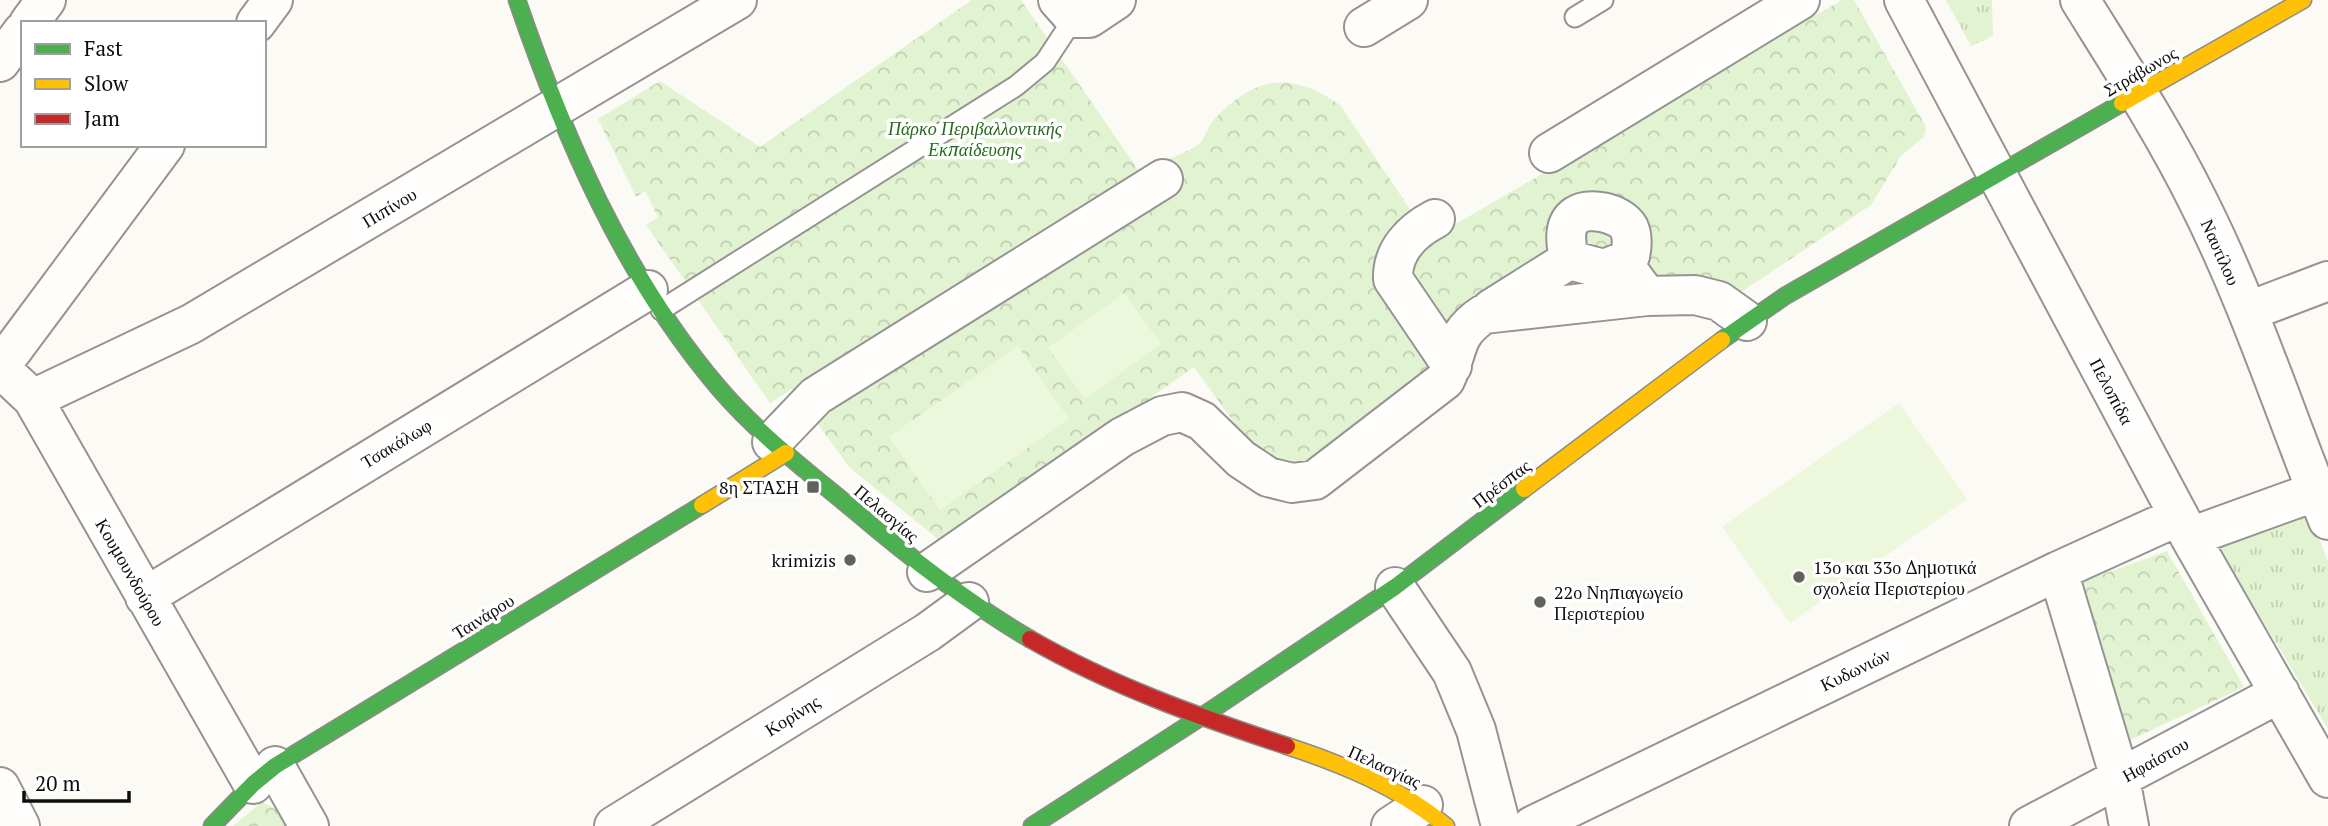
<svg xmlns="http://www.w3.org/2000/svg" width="2328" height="826" viewBox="0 0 2328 826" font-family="'PT Serif',serif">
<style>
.grass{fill:url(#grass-tufts)}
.park{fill:url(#park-crowns)}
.pitch{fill:#edf7dc}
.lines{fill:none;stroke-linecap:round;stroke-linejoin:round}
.lane-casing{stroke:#959492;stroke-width:23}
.street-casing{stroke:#959492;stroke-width:42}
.fast-casing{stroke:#8c8b88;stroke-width:19}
.slow-casing{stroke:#8c8b88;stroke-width:19}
.jam-casing{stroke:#8c8b88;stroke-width:19}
.lane{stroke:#fffefd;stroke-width:19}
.street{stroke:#fffefd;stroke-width:38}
.fast{stroke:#4caf50;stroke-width:16}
.slow{stroke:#ffc107;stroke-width:16}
.jam{stroke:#c62828;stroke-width:16}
.poi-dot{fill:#61615e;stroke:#fff;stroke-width:2.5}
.labels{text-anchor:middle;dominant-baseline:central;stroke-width:7;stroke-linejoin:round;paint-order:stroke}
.street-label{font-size:18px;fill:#0e0e0e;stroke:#fff}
.park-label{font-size:18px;font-style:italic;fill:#226c19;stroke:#fff}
.poi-label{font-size:18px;fill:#0e0e0e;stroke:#fff;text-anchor:end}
</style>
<defs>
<pattern id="grass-tufts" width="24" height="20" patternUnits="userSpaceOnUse" patternTransform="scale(1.75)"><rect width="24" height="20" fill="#e2f3d2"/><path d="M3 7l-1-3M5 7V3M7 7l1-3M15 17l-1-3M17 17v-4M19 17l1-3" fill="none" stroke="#c1cfb3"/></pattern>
<pattern id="park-crowns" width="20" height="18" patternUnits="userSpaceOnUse" patternTransform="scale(1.75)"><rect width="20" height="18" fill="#e2f3d2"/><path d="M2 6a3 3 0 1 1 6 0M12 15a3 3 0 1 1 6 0" fill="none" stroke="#c1cfb3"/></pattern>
</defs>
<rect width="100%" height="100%" fill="#fcfaf4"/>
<path class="grass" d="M1946,0H1992L1993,36L1971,46Z
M2304,502L2328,561V729L2213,538Z"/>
<path class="park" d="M972,0H1021L1139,171C1153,165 1189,152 1199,144C1205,139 1207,128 1213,121C1253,76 1291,70 1340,105L1430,239L1842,0H1854L1926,127L1924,137L1901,156L1871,205L1737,295L1480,308L1436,367L1325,456L1298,467L1273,463L1253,449L1194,367L944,544L850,468L792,389L770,403L646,225L658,217L645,191L636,197L598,119L660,81L760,147Z
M2167,551L2244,687L2128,741L2078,583Z
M262,802L277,810L287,826H233Z"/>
<path class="pitch" d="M1124,293L1161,344L1085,399L1048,348Z
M1018,346L1069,419L940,510L889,437Z
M1899,403L1967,499L1790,623L1722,527Z"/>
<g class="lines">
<defs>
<path id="lane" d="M1575,17L1603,0
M661,310L1016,86L1045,62L1074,18"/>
<path id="street" d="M1058,0L1074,18H1089L1116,0
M1904,0L2190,537L2328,778
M2080,0C2121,66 2164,132 2198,201C2250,304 2285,414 2328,520
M29,23L46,0
M256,23L273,0
M1364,27L1408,0
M0,62L23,31
M1549,153L1800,0
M1435,219C1412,231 1392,251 1393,279L1452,366
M1569,260C1567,248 1562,227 1574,217C1587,205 1621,213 1629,228C1633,237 1632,247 1630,256L1622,262
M1491,309L1569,260L1604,269L1622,262L1647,296
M2249,311L2328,281
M0,367L165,145
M0,368L33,399L253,784
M33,399L191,324L737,0
M772,442L816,396L1163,179
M2190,537L2328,487
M2058,571L2120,778L2129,826
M927,572L1122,437L1162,416L1182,412L1202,421L1241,459L1268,477L1292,483L1315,480L1445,380C1460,350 1452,335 1484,314L1647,296L1695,295L1719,301L1747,321
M1395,587L1452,672L1476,730L1501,826
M145,597L648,290
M275,766L309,826
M0,787L20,826
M614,826L928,632L969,602
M1391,826L1423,805
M1532,826L2058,571L2179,516
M2029,826L2280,693"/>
<path id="fast" d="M517,0C564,137 623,275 718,387C758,434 808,472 855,511C910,558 967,602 1030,639
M1722,340L1785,296L2122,103
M212,826L253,784L275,766L702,505
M1032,826L1201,717L1395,587L1524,489"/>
<path id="slow" d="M2122,103L2303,0
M1524,489L1722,340
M702,505L786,453
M1287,746C1345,765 1398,787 1446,826"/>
<path id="jam" d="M1030,639C1110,685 1199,717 1287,746"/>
</defs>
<use href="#lane" class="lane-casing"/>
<use href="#street" class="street-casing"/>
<use href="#fast" class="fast-casing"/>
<use href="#slow" class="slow-casing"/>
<use href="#jam" class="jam-casing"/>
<use href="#lane" class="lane"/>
<use href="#street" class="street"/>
<use href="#fast" class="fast"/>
<use href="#slow" class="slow"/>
<use href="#jam" class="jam"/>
</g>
<g class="poi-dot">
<rect x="806" y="480" width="14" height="14" rx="3.5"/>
<circle cx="850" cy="560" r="7"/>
<circle cx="1799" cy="577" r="7"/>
<circle cx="1540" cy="602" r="7"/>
</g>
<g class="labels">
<g class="street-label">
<text transform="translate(2140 71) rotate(-30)">Στράβωνος</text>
<text transform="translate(389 207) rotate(-31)">Πιπίνου</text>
<text transform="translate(2221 252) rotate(66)">Ναυτίλου</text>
<text transform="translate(2112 391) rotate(62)">Πελοπίδα</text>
<text transform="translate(396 443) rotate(-31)">Τσακάλωφ</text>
<text transform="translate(1501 483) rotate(-37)">Πρέσπας</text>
<text transform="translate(887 513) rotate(40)">Πελασγίας</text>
<text transform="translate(131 572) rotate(60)">Κουμουνδούρου</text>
<text transform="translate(483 616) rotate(-32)">Ταινάρου</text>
<text transform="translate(1855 669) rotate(-26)">Κυδωνιών</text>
<text transform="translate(792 715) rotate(-32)">Κορίνης</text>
<text transform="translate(2155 759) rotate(-29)">Ηφαίστου</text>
<text transform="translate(1385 766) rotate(25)">Πελασγίας</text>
</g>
<g class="park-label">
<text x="975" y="128">Πάρκο Περιβαλλοντικής<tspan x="975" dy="21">Εκπαίδευσης</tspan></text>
</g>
<g class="poi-label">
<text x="799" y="487">8η ΣΤΑΣΗ</text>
<text x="836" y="560">krimizis</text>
<text x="1813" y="567" text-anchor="start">13ο και 33ο Δημοτικά<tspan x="1813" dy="21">σχολεία Περιστερίου</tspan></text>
<text x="1554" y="592" text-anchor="start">22ο Νηπιαγωγείο<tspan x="1554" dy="21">Περιστερίου</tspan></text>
</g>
</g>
<rect x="21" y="21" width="245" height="126" fill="#ffffff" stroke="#9f9f9f" stroke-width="2"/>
<rect x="35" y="44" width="35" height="10" fill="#4caf50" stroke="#9f9f9f" stroke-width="2"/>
<text x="84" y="56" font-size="21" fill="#0e0e0e">Fast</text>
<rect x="35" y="79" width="35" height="10" fill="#ffc107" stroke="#9f9f9f" stroke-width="2"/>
<text x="84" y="91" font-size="21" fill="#0e0e0e">Slow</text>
<rect x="35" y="114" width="35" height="10" fill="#c62828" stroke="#9f9f9f" stroke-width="2"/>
<text x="84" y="126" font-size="21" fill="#0e0e0e">Jam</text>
<path d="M24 791v10h105v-10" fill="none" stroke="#0e0e0e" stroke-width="3.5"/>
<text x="35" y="791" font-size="21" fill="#0e0e0e" stroke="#ffffff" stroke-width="5" paint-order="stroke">20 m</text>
</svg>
